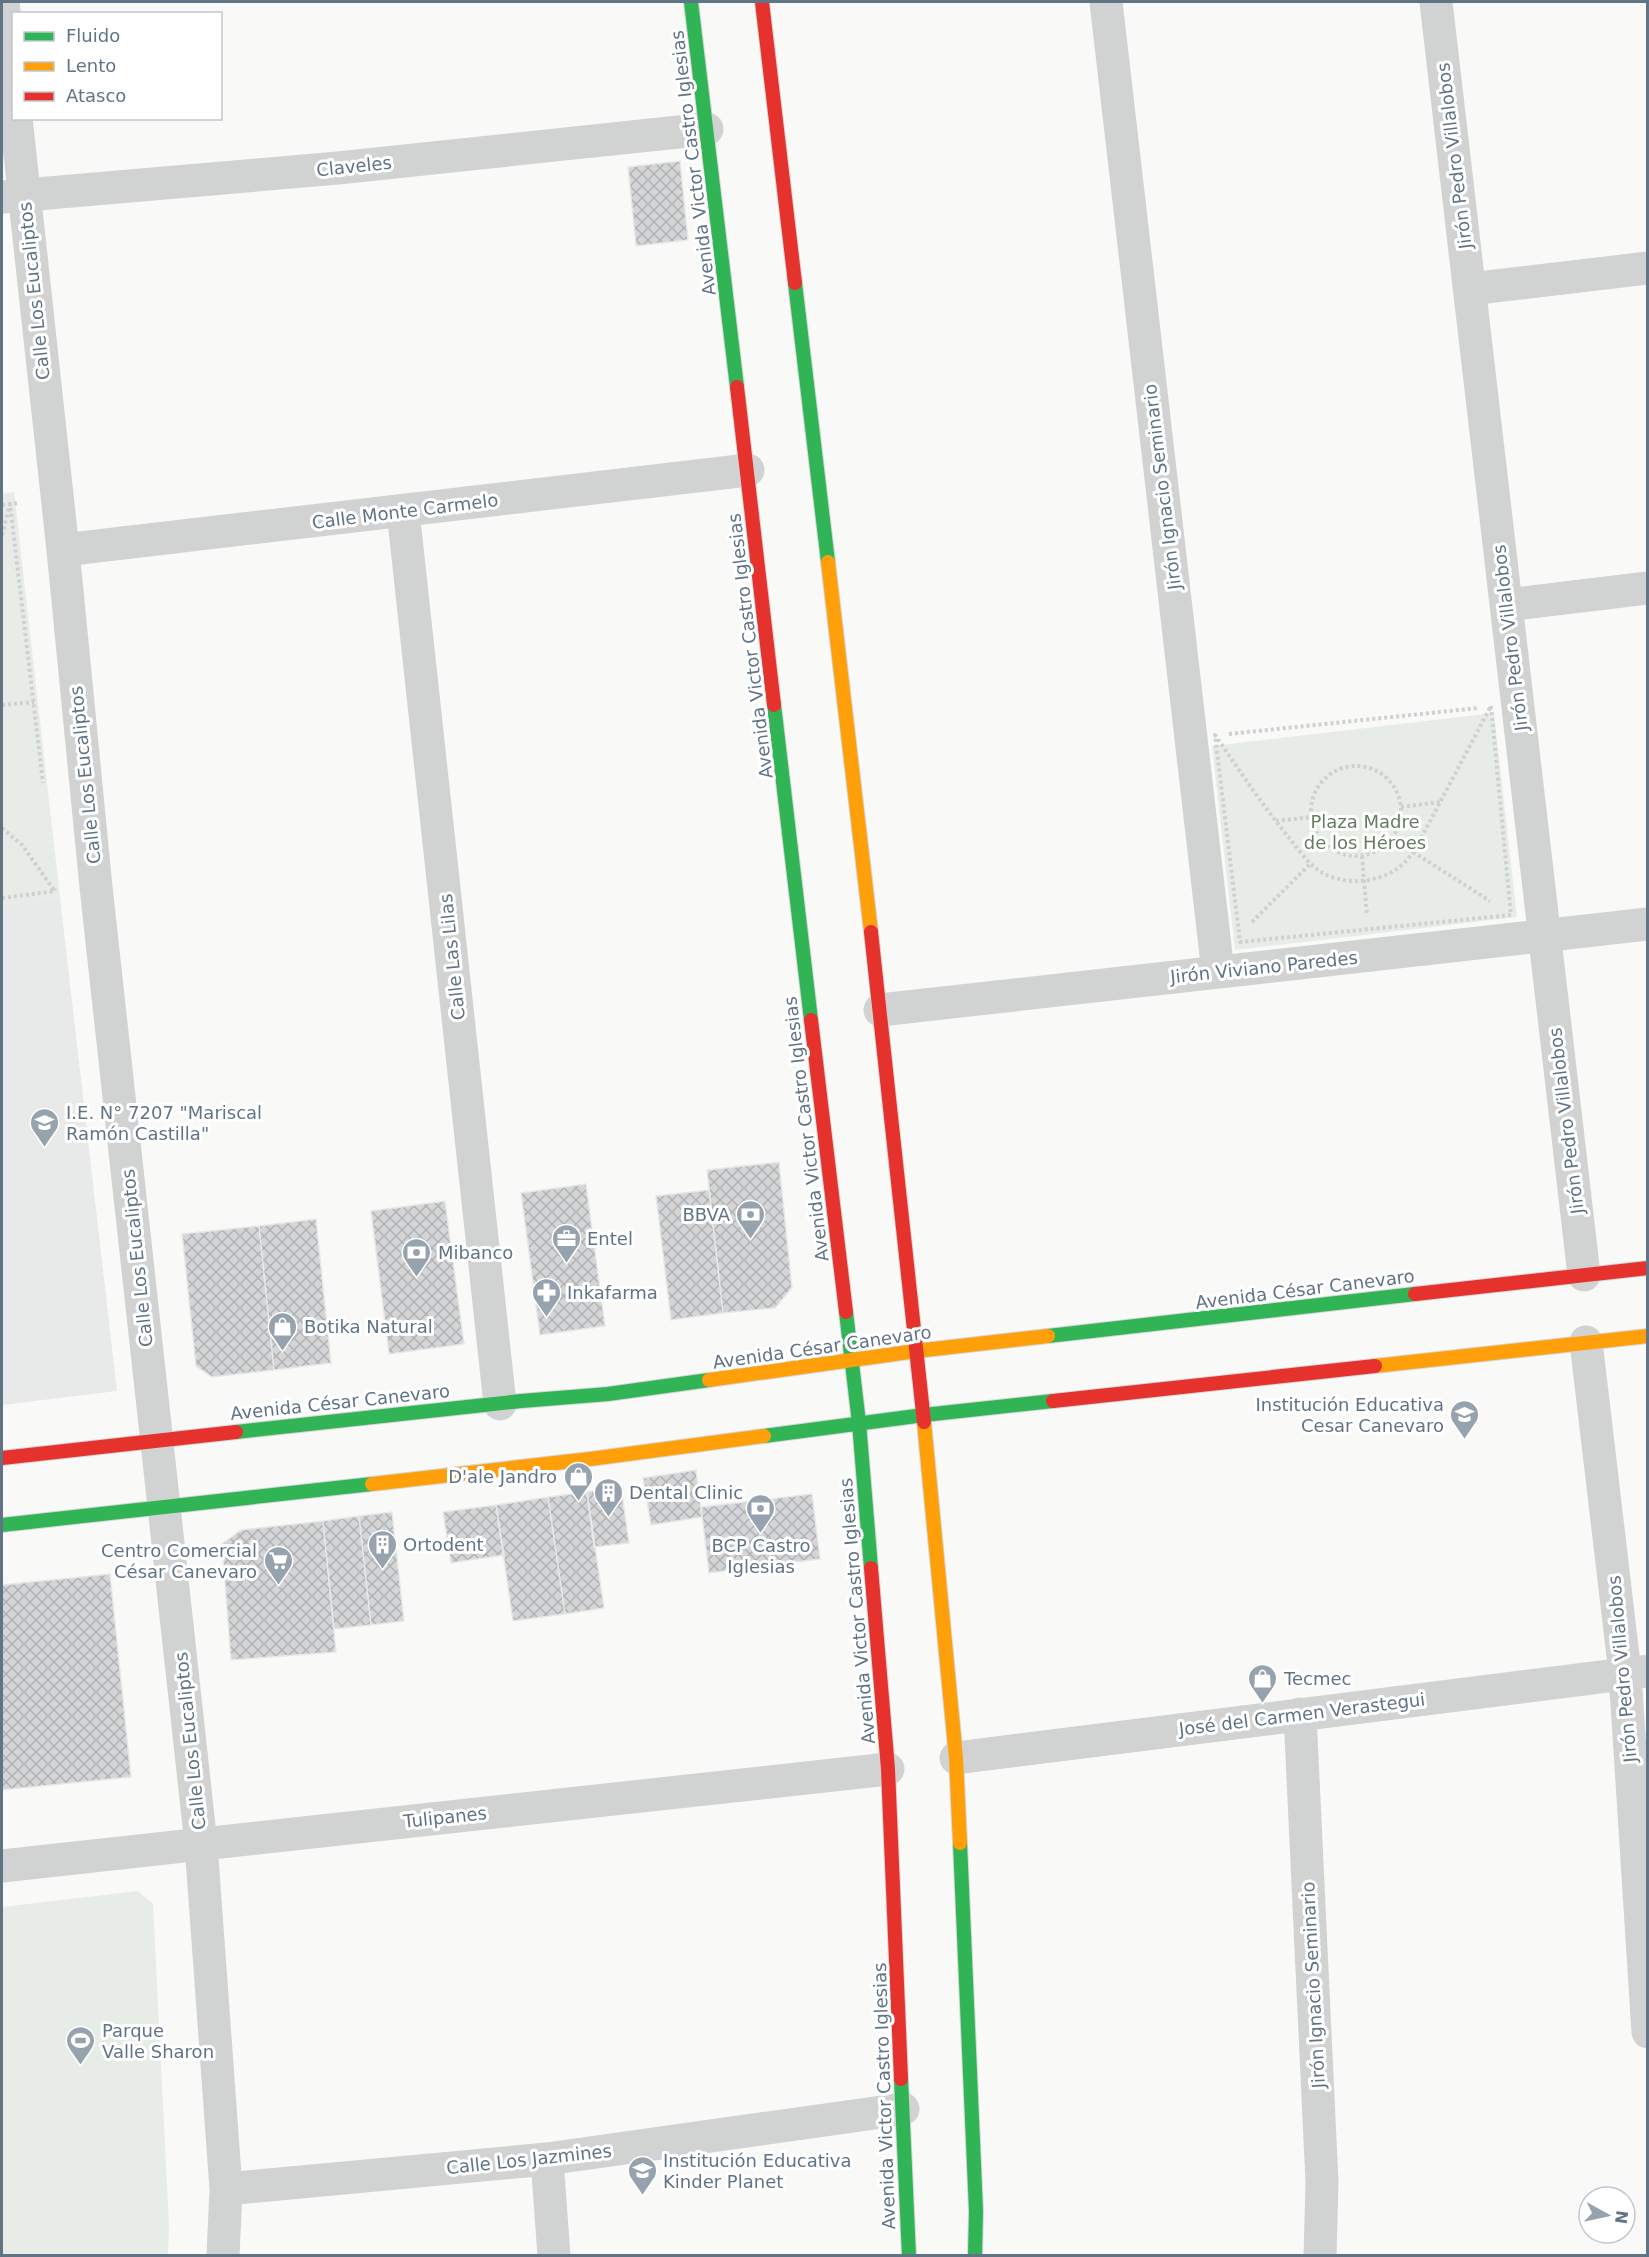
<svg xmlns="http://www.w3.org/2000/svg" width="1649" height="2257" viewBox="0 0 1649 2257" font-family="'DejaVu Sans',sans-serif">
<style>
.built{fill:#e8eaea}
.green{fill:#e8ece6}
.building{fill:url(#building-cross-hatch);stroke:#e8e8e8;stroke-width:1.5}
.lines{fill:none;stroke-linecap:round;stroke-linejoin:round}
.fast-casing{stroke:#d6d7d8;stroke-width:16}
.slow-casing{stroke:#d6d7d8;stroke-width:16}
.jam-casing{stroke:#d6d7d8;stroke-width:16}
.path{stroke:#ced0d1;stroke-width:4;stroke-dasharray:3 3;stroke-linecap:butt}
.street{stroke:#d1d3d3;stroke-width:33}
.fast{stroke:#30b455;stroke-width:14}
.slow{stroke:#ff9f0a;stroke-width:14}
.jam{stroke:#e5322d;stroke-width:14}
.labels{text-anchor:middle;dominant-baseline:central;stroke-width:6;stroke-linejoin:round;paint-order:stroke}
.street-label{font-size:18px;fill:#617486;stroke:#fff}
.park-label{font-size:18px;fill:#667c61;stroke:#fff}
.poi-label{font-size:18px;fill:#617486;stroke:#fff;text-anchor:start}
</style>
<defs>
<pattern id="building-cross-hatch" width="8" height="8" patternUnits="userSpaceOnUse" patternTransform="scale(1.5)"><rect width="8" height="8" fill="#d3d5d6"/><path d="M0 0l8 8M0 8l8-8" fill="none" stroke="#afb1b3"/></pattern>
</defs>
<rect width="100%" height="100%" fill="#f9f9f8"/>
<path class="built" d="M60,897L117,1391L2,1405V904Z"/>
<path class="green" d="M14,492L60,897L2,904V494Z
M1494,713L1517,917L1235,950L1212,746Z
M138,1891L153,1904L169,2225L168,2255H2V1907Z"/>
<path class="building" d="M680,161L688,240L636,246L628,167Z
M779,1162L792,1288L775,1308L723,1313L707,1170Z
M586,1184L605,1326L540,1335L521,1193Z
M709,1190L723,1313L671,1320L656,1196Z
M445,1201L464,1344L389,1354L371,1211Z
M316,1219L331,1363L274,1370L259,1226Z
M259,1226L274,1370L212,1377L196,1366L182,1234Z
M696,1470L702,1517L651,1525L643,1478Z
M621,1487L629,1543L594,1547L587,1492Z
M587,1492L604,1608L565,1614L548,1497Z
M812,1494L820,1559L709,1573L701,1507Z
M548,1497L565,1614L513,1621L496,1505Z
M496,1505L504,1555L451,1563L443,1512Z
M392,1512L404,1621L371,1625L359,1516Z
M359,1516L371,1625L334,1629L323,1521Z
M323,1521L336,1652L231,1660L222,1544L241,1530Z
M110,1574L131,1777L2,1790V1585Z"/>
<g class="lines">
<defs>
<path id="fast" d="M691,2L737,387
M795,283L828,562
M774,705L811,1020
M846,1312L859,1423L871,1568
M1048,1336L1415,1294
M236,1432L521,1401L608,1394L709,1380
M764,1436L924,1415L1053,1401
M2,1525L372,1484
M960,1843L976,2211L975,2256
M901,2079L909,2256"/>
<path id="slow" d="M828,562L871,932
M1375,1366L1648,1336
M709,1380L916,1351L1048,1336
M924,1422L956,1758L960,1843
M372,1484L590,1459L764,1436"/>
<path id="jam" d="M762,2L795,283
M737,387L774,705
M871,932L924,1422
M811,1020L846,1312
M1415,1294L1648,1268
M1053,1401L1375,1366
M2,1458L236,1432
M871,1568L888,1769L901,2079"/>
</defs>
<use href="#fast" class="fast-casing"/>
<use href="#slow" class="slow-casing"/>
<use href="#jam" class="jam-casing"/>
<path class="path" d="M2,505L10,504L43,783
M2,535L10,504L19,503
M2,705L34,702
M1491,706L1511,915L1240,942L1215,735C1239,770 1263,806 1290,839C1299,850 1308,864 1321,872C1346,887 1386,883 1406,861C1411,856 1415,848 1419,842Z
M1229,734L1478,708
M1311 811a45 45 0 1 1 90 0a45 45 0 1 1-90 0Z
M1401,807L1440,802
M1276,821L1312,817
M2,828L22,845L54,890
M1413,852L1490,901
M1362,856L1367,916
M2,898L55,891V889
M1252,922L1311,863"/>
<path class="street" d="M3,2L14,98
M1106,2L1218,972
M1436,2L1584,1275
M16,118L63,550L96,887L201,1844L226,2189L223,2256
M2,197L338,168L707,129
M1470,289L1648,268
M403,511L500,1404
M63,550L748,470
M1506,605L1648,588
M880,1010L1648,924
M1586,1342L1625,1673L1648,2032
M1300,1714L1322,2182L1320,2256
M956,1758L1648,1671
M2,1866L888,1769
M547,2159L554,2256
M226,2189L547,2159L903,2109"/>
<use href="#fast" class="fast"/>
<use href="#slow" class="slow"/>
<use href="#jam" class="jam"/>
</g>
<defs>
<symbol id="school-pin" viewBox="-11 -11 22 30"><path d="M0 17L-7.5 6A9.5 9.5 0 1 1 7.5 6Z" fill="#96a3ae" stroke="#fff"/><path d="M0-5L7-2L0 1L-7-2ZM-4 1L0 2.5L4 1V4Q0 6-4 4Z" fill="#fff"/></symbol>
<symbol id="bank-pin" viewBox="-11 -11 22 30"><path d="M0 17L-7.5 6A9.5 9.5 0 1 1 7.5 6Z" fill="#96a3ae" stroke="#fff"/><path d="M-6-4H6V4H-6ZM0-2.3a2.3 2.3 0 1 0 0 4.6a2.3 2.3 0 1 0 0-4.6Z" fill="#fff"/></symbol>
<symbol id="office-pin" viewBox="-11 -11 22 30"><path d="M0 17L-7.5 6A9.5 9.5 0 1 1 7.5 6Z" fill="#96a3ae" stroke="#fff"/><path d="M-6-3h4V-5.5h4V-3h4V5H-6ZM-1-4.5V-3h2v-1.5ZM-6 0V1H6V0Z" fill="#fff"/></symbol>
<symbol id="pharmacy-pin" viewBox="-11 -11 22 30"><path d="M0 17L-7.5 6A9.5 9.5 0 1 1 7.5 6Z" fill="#96a3ae" stroke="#fff"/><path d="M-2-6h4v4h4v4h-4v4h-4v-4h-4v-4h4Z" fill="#fff"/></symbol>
<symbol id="shop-pin" viewBox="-11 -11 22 30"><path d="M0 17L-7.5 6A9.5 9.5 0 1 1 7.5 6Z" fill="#96a3ae" stroke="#fff"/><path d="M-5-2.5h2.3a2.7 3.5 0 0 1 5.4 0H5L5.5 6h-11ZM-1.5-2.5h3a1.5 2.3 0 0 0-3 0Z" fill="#fff"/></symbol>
<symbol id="building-pin" viewBox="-11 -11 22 30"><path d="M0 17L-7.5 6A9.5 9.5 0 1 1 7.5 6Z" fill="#96a3ae" stroke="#fff"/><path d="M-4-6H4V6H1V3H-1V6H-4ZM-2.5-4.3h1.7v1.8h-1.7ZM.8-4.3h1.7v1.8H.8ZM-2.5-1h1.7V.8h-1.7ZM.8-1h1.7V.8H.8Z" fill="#fff"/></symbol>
<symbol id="supermarket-pin" viewBox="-11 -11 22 30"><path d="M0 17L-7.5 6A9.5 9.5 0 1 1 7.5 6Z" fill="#96a3ae" stroke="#fff"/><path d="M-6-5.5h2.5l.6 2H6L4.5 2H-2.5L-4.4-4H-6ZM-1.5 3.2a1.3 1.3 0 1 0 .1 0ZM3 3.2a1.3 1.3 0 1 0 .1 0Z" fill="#fff"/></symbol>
<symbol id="stadium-pin" viewBox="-11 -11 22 30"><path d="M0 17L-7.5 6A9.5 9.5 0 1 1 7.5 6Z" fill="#96a3ae" stroke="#fff"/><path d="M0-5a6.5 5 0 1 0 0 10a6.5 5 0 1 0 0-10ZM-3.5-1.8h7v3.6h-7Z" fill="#fff"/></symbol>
</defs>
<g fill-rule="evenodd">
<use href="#school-pin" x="28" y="1106" width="33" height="45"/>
<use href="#bank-pin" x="734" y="1198" width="33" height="45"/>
<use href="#office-pin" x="550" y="1222" width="33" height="45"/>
<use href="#bank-pin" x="400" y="1236" width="33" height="45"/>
<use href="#pharmacy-pin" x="530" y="1276" width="33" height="45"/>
<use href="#shop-pin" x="266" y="1310" width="33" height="45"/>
<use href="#school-pin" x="1448" y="1398" width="33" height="45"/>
<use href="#shop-pin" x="562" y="1460" width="33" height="45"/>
<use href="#building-pin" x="592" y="1476" width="33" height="45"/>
<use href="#bank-pin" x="744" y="1492" width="33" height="45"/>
<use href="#building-pin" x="366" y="1528" width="33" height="45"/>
<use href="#supermarket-pin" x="262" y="1544" width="33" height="45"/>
<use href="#shop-pin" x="1246" y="1662" width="33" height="45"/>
<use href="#stadium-pin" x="64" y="2024" width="33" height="45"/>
<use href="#school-pin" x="626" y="2154" width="33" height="45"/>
</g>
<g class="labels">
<g class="street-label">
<text transform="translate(1454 156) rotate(-97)">Jirón Pedro Villalobos</text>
<text transform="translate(693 163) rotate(-97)">Avenida Victor Castro Iglesias</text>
<text transform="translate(354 166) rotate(-6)">Claveles</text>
<text transform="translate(34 291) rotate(-96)">Calle Los Eucaliptos</text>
<text transform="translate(1162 487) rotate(-97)">Jirón Ignacio Seminario</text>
<text transform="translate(405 511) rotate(-7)">Calle Monte Carmelo</text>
<text transform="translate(1510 638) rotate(-97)">Jirón Pedro Villalobos</text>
<text transform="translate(750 646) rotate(-97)">Avenida Victor Castro Iglesias</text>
<text transform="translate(85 775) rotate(-96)">Calle Los Eucaliptos</text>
<text transform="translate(452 957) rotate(-96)">Calle Las Lilas</text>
<text transform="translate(1264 967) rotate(-6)">Jirón Viviano Paredes</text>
<text transform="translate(1566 1121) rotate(-97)">Jirón Pedro Villalobos</text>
<text transform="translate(806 1129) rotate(-97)">Avenida Victor Castro Iglesias</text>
<text transform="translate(137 1258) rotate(-96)">Calle Los Eucaliptos</text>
<text transform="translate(1305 1289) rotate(-7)">Avenida César Canevaro</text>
<text transform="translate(822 1347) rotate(-8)">Avenida César Canevaro</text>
<text transform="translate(340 1402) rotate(-6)">Avenida César Canevaro</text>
<text transform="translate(857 1611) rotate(-95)">Avenida Victor Castro Iglesias</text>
<text transform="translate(1622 1669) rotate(-95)">Jirón Pedro Villalobos</text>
<text transform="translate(1302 1714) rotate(-7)">José del Carmen Verastegui</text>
<text transform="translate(190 1741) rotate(-96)">Calle Los Eucaliptos</text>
<text transform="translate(445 1817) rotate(-6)">Tulipanes</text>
<text transform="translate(1313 1985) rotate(-93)">Jirón Ignacio Seminario</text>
<text transform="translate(884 2096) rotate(-92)">Avenida Victor Castro Iglesias</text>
<text transform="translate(529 2159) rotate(-6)">Calle Los Jazmines</text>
</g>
<g class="park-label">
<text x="1365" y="821">Plaza Madre<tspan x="1365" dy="21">de los Héroes</tspan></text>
</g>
<g class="poi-label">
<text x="66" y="1112">I.E. N° 7207 "Mariscal<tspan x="66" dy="21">Ramón Castilla"</tspan></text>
<text x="730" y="1214" text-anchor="end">BBVA</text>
<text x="587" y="1238">Entel</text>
<text x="438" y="1252">Mibanco</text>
<text x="567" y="1292">Inkafarma</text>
<text x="304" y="1326">Botika Natural</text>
<text x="1444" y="1404" text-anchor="end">Institución Educativa<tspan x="1444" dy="21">Cesar Canevaro</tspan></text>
<text x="557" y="1476" text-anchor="end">D'ale Jandro</text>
<text x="629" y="1492">Dental Clinic</text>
<text x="403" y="1544">Ortodent</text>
<text x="761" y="1545" text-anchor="middle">BCP Castro<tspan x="761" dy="21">Iglesias</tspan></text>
<text x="257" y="1550" text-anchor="end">Centro Comercial<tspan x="257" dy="21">César Canevaro</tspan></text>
<text x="1284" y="1678">Tecmec</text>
<text x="102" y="2030">Parque<tspan x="102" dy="21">Valle Sharon</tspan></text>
<text x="663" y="2160">Institución Educativa<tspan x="663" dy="21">Kinder Planet</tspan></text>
</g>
</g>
<rect width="1649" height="2257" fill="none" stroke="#617486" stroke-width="6"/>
<rect x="12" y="12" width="210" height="108" fill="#ffffff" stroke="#c0c7cf" stroke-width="1.5"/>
<rect x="24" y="32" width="30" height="9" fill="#30b455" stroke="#c0c7cf" stroke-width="1.5"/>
<text x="66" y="42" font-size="18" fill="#617486">Fluido</text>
<rect x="24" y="62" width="30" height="9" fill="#ff9f0a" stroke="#c0c7cf" stroke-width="1.5"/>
<text x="66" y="72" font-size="18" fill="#617486">Lento</text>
<rect x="24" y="92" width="30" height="9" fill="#e5322d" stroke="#c0c7cf" stroke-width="1.5"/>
<text x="66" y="102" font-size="18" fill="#617486">Atasco</text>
<g transform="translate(1607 2215) rotate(98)"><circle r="28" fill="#ffffff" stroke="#c0c7cf" stroke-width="1.5"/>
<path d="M0-4.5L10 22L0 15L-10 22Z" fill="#96a3ae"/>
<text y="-9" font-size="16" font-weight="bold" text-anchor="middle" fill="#617486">N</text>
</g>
</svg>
